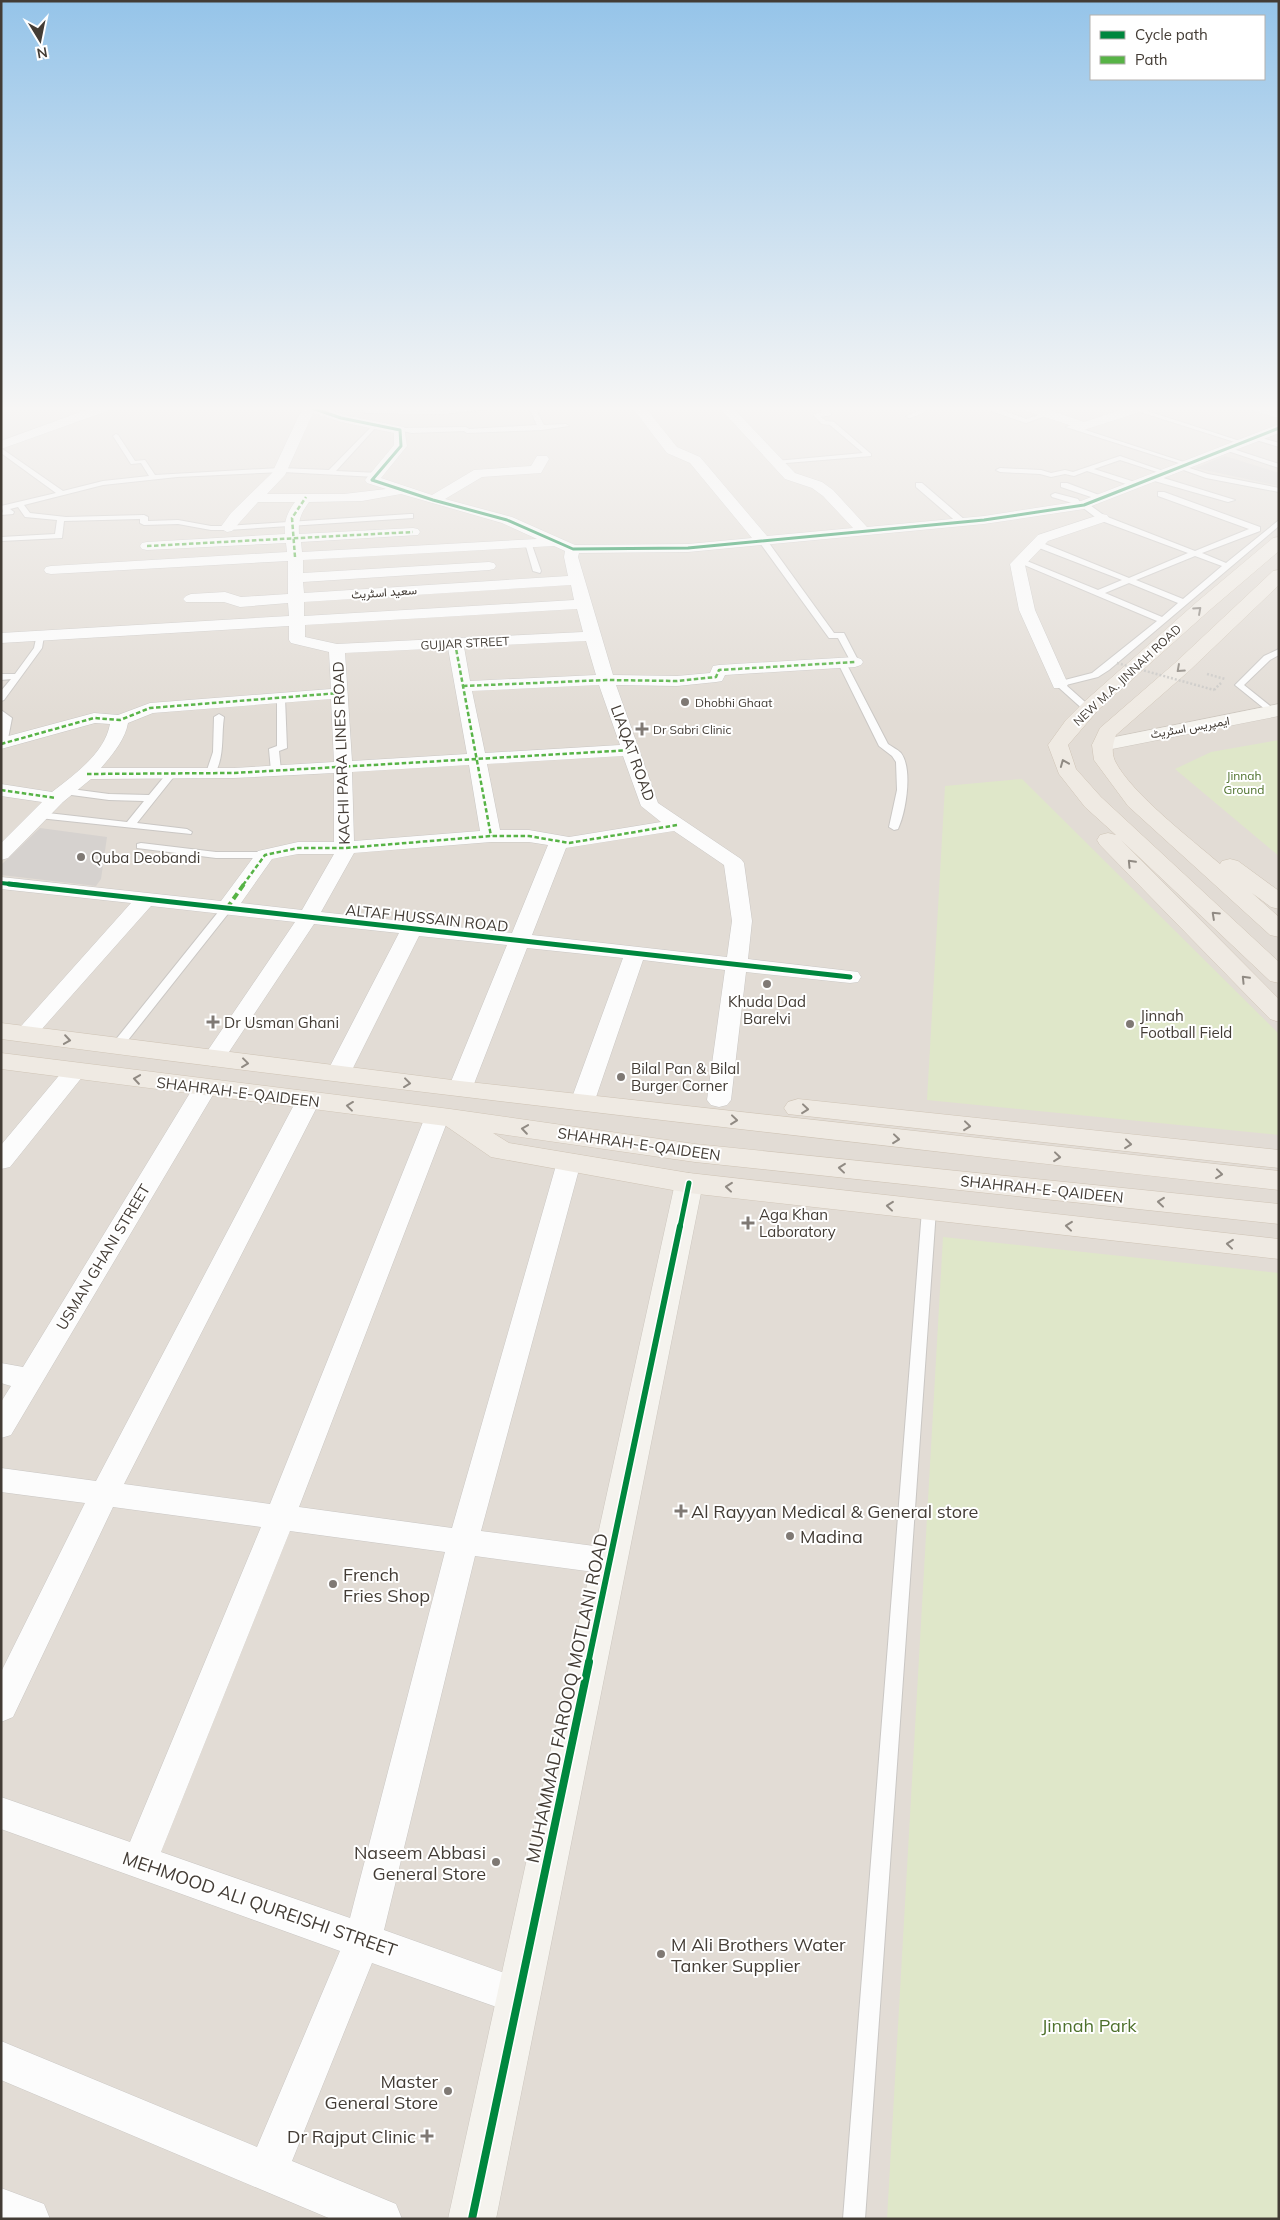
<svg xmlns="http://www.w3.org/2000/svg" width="1280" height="2220" viewBox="0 0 1280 2220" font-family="Mulish,Vazirmatn,sans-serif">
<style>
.residential{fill:#e2dcd5}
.green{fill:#dfe7c9}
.building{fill:#d6d2cf}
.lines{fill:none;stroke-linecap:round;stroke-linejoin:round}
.lane-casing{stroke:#cac7c4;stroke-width:2}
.street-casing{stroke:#cac7c4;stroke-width:1}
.secondary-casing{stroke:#cdc7bf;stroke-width:1}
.primary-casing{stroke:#cfc4b6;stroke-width:1}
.path{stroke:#cccac7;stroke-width:2.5;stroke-dasharray:2 2;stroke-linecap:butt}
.lane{fill:#fcfcfc;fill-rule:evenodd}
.street{fill:#fcfcfc;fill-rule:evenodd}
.secondary{fill:#f5f3ee;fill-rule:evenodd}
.primary{fill:#efeae3;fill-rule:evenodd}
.path-bridge{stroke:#cccac7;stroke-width:2.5;stroke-dasharray:2 2;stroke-linecap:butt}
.quiet-far1{stroke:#57b346;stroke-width:2.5;stroke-dasharray:4.5 2.5;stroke-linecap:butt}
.quiet{stroke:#57b346;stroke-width:4;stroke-dasharray:7 4;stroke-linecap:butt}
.cycleway-far4-casing{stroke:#fff;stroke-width:5}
.cycleway-far3-casing{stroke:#fff;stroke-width:6}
.cycleway-far2-casing{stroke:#fff;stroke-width:8}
.cycleway-far1-casing{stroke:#fff;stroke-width:9}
.cycleway-casing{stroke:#fff;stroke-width:11}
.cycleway-far4{stroke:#00873e;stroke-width:3}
.cycleway-far3{stroke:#00873e;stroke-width:4}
.cycleway-far2{stroke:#00873e;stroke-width:5}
.cycleway-far1{stroke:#00873e;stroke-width:6}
.cycleway{stroke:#00873e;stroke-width:8}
.oneway{stroke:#908a83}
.poi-dot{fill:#7f7974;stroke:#fff;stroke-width:2}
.labels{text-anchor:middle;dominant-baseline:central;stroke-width:4;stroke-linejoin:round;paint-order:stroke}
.far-street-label{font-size:12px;fill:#433c35;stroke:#fff}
.far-poi-label{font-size:12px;fill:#433c35;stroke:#fff;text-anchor:start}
.far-park-label{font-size:12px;fill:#4e712c;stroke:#fff}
.street-label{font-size:15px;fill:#433c35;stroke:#fff}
.poi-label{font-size:15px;fill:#433c35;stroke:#fff;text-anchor:start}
.near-poi-label{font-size:18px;fill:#433c35;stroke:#fff;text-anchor:start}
.near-street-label{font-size:18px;fill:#433c35;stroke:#fff}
.near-park-label{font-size:18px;fill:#4e712c;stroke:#fff}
</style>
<rect width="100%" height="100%" fill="#eeebe8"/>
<path class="residential" d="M1,406H1279V2219H1Z"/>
<path class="green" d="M1279,740V856L1175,769L1211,752Z
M1022,779L1279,1034V1135L927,1100L945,786Z
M943,1237L1279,1273V2219H887Z"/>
<path class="building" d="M1225,456L1279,473V486L1195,468Z
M40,828L107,837L101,879L96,886L1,875V865Z"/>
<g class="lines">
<defs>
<path id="lane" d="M487,406H516L442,414L365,413L362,411L365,409L442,410Z
M532,406H538L540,410L537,412L544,425L566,424L569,426L542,430L467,433L464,431L412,433L397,430L400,428L466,427L469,429L537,425L530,410L533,408Z
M817,406H824L831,413V415L821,417L826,421L834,422L871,454V456L774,464V462L776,461L863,453L830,425L822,424L814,416V414L823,412Z
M923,406H930L921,414L909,418L906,416L917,412Z
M976,406L997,408L1026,419L1048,412L1051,414L1026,423Z
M1134,408H1138L1246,443L1241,444L1134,410Z
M375,423L377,424V426L336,471L379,473L380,475L376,477L283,472L177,477L103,485L24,505L30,513L66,517L144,515L148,517V521L178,520L211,526H227L410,514H413V518L227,530H211L178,524L144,525L140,523V519L64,521L62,538L1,541V537L55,534L57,520L25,517L18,507L10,509L14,512L13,514L1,515L3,511L1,506L56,493L1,453V448L63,491L103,481L149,476L141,463L131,464L113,436L116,434L118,435L135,461L145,460L155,475L280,468L329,470Z
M1077,423L1082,424L1076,427L1190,464L1185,465L1066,427Z
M1255,436L1279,443V447L1253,439L1252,438Z
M1227,447L1279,464V468L1225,450L1224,449Z
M1120,456L1169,473L1163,474L1120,460L1094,469L1138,483V487H1135L1087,471L1074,476L1065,474L1051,477L1040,474L1000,472L996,470L1000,468L1041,470L1051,473L1065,470L1073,472Z
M1180,465L1208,474L1279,488V492L1206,478L1178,468V466Z
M1151,476H1157L1235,500L1228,502L1151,480Z
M916,483H922L965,520V524H959L916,487Z
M1061,483H1067L1107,498L1100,500L1061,487Z
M1158,492H1164L1260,527V531L1202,553L1226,563L1279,520V526L1109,670L1098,677L1066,685L1094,710L1086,712L1057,686V682L1092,673L1157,621L1015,561L1022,559L1098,590L1122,580L1034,546V542H1040L1129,578L1188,553L1099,520L1082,507L1076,508L1072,503L1052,497L1051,495L1055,493L1078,499L1081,504L1087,503L1105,516L1195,551L1249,529L1158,496ZM1195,556L1222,566L1183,599L1136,580ZM1129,583L1178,603L1162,617L1105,593Z
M760,539H766L834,633H844L859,662L858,664H852L838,638H829L760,543Z
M525,543L532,545L541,571L540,573L533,571Z
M37,634L44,636L42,648L4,700L1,701V691L11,679L1,680V674H15L34,648Z
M1279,649V655L1270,660L1244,685L1274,709V713L1271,714L1235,685L1264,656Z
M842,660L846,663L888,744C892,747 897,749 901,753C913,769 906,812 898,829L894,830L889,827L897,790L896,762L892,756L879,746L838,663Z
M281,695L285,698L287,748L279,751L281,771L276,774L271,771L269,749L277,746V698Z
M1,710L12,718L7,744L2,747Z
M219,714L224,717C221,737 225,757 214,775L211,776L206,773L213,752L214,717Z
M171,771L176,774L137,823L187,829L192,832L191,834L39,818L34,815L39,812L127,822L144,801L109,800L64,794L59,791L64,788L109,794L149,795L168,772Z
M141,843L216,852H265L270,855L265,858H216L137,848V844Z
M227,905L231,906L232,908L231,910L121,1049H113L111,1046L113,1043L223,906Z
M929,1206L936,1210L865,2219H843L922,1210Z"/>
<path id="street" d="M97,406H115L113,409L1,449V441Z
M300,406H319L344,415L404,427L407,446L381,478L432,495L474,470L531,466L537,456H547L549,459L541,473L482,477L445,499L512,517L575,545L688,544L752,538L690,463L667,453L631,406H644L677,447L700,457L767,536L853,528L823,496L812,488L785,479L718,406H731L795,473L822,482L833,490L867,527L984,516L1081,501L1279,424V433L1084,509L984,524L688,552L579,553L578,557L613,675L677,676L710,673L713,666L719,665L855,657L861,659L863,662L861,665L855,667L725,675L722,681L716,682L677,686L616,685L658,803L741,859L744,863L752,921L748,959L850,971L858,972L861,977L858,982L850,983L746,972L731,1100L727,1105L719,1107L711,1105L707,1100L725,970L643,960L594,1103L590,1108L582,1110L574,1108L570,1103L623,958L527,948L472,1089L468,1094L460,1096L452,1094L448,1089L507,945L419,936L350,1074L346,1079L338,1081L330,1079L326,1074L399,933L314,924L221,1064L213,1066L205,1064L202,1059L295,922L151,906L33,1039L25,1041L17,1039L14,1034L131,903L1,889V877L221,901L258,851L298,842H334V773L234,778L91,779L63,802L8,858L1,860V843L42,802L1,796V784L52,792C74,775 105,753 110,724L95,723L1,749V738L94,713L118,715L150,703L331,689L329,652L291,643L289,640V626L1,643V633L289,616L288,603L240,607L224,602H186L183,599L186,596L191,594L225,592L241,597L288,594V561L51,574L46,573L44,570L46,567L51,566L287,552L286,543L147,550L142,549L140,546L142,543L147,542L285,534C284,521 287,513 295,502H258L232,531L227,532L220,528L231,513L272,473L302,409ZM313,413L341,422L394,433V445L365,480L367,483L386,489L344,494H267L285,475ZM401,494L502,523L537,539L302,552L301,542L418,535L420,532L418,529L413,528L299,534C298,520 301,513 309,502L362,501ZM554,546L565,551L564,557L568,576L304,593L303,582L489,570L494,569L496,566L494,563L489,562L303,573V560ZM571,585L574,600L304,616V602ZM577,609L583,632L337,644L305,637V625ZM586,641L596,675L470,681L464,647ZM448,648L467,754L352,761L345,653ZM599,685L620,745L485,753L472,691ZM331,699L334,762L234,768H101C112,755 125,740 128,723L153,713ZM623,756L641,806L661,822L569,837L529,830H500L487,764ZM469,765L480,831L354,841L352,772ZM674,831L724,865L732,921L727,957L532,935L566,848ZM491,842H529L548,845L512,933L321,912L354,853ZM298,854H334L302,910L241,903L272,859Z
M1019,406H1038L1084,422L1132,406H1151L1149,409L1084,430L1021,409Z
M1246,406H1266L1279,410V418L1248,409Z
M1102,514L1107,515L1109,518L1107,521L1048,541L1025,565L1035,610L1068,684L1066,688H1054L1019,610L1010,564L1038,535Z
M75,1064L83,1066L87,1071L83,1076L10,1167L1,1169V1145L67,1066Z
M205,1081L213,1083L217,1088L11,1435L1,1438V1402L11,1386L1,1383V1363L23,1367L193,1088L197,1083Z
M308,1094L316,1096L320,1101L124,1484L270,1504L425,1117L429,1112L437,1109L445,1112L449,1117L299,1507L452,1528L557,1162L560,1156L569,1154L578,1156L581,1162L481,1531L609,1548L620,1552L625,1561L620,1570L609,1574L475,1556L384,1930L532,1983L538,1996L532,2009L519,2015L372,1963L292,2161L396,2204L402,2219H331L1,2080V2041L257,2147L340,1951L1,1829V1797L130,1842L261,1527L113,1507L13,1717L1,1722V1672L85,1503L1,1492V1468L96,1481L296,1101L300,1096ZM290,1531L445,1552L350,1918L161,1852Z
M1,2188L44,2204L50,2219H1Z"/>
<path id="secondary" d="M1279,704V716L1102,751L1095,749L1092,745L1095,741Z
M689,1173L699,1176L703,1183L496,2219H448L675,1183L679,1176Z"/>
<path id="primary" d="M1279,537V551L1211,609L1099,709L1068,745L1076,769L1101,797L1279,962V983L1270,981L1121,840L1279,999V1022L1270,1019L1100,845L1097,840L1100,835L1108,833L1116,835L1085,807L1059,774L1048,745L1066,720L1085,701L1198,601L1273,538Z
M1279,570V585L1189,671L1116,735C1113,743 1111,752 1115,761C1131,793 1191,839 1220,864L1222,861L1230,859L1238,861L1279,891V909L1271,907L1252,893L1279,917V937L1270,935L1128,806L1094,760L1092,745L1100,728L1175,663L1273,571Z
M1,1023L460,1081L1279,1171V1190C853,1142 426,1095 1,1039Z
M1,1053L450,1109L695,1144L1279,1204V1224L695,1162L493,1133L509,1143L689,1173L1279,1239V1259L689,1193L491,1157L446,1126L1,1069Z
M798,1099L1279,1150V1168L788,1114L784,1108L788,1102Z"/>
</defs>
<use href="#lane" class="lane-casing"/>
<use href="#street" class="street-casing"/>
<use href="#secondary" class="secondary-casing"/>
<use href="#primary" class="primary-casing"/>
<path class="path" d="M1207,674L1225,679
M1214,690L1221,683"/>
<use href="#lane" class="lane"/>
<use href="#street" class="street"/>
<use href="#secondary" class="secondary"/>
<use href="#primary" class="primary"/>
<path class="path-bridge" d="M1117,663L1214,690"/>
<path class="quiet-far1" d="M147,546L413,532
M295,557L292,518L306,497
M455,643L491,836
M463,686L606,680L677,681L716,677L719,670L855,662
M1,744L94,718L120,720L150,708L339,693
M87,774L234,773L631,750
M1,790L56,798
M243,885L265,855L298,848H345L491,836H529L569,843L677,825"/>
<path class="quiet" d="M227,908L244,884"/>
<defs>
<path id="cycleway-far4" d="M306,406L341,418L400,430L401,446L372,480L433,500L507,520L573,549L688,548L984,520L1084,505L1279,428"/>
<path id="cycleway-far3" d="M1,883L20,885"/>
<path id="cycleway-far2" d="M9,884L850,977
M680,1227L689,1183"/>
<path id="cycleway-far1" d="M588,1664L680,1226"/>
<path id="cycleway" d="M472,2219L589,1662"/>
</defs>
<use href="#cycleway-far4" class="cycleway-far4-casing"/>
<use href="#cycleway-far3" class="cycleway-far3-casing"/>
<use href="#cycleway-far2" class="cycleway-far2-casing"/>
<use href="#cycleway-far1" class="cycleway-far1-casing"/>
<use href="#cycleway" class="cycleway-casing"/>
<use href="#cycleway-far4" class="cycleway-far4"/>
<use href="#cycleway-far3" class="cycleway-far3"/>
<use href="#cycleway-far2" class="cycleway-far2"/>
<use href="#cycleway-far1" class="cycleway-far1"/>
<use href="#cycleway" class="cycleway"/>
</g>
<defs><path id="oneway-chevron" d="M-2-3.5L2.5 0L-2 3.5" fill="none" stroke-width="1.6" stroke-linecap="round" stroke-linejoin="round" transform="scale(1.25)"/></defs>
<g class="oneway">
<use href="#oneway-chevron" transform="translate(1198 610) rotate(-42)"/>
<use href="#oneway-chevron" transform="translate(1180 669) rotate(138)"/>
<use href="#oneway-chevron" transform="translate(1064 763) rotate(-112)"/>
<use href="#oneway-chevron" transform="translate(1131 863) rotate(-134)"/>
<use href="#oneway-chevron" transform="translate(1215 915) rotate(-137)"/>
<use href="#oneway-chevron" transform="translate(1245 979) rotate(-134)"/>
<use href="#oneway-chevron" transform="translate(67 1040) rotate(8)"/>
<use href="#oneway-chevron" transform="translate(245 1063) rotate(7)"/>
<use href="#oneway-chevron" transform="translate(137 1079) rotate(-172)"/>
<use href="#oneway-chevron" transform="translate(407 1083) rotate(7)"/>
<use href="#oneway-chevron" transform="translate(350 1106) rotate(-173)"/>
<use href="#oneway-chevron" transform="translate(805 1109) rotate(6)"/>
<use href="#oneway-chevron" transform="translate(734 1120) rotate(6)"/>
<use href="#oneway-chevron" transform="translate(967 1126) rotate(6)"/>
<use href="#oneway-chevron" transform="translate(525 1129) rotate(-172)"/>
<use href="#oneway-chevron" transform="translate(896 1139) rotate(6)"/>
<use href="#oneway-chevron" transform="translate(1128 1144) rotate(6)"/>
<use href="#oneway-chevron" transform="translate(1057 1157) rotate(6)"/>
<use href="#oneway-chevron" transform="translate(842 1168) rotate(-174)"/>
<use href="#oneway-chevron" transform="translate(1219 1174) rotate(6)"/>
<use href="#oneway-chevron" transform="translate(729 1187) rotate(-174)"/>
<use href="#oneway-chevron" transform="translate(1161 1202) rotate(-174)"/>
<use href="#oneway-chevron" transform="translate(890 1206) rotate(-174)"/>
<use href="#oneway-chevron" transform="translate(1069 1226) rotate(-174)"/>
<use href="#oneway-chevron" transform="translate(1230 1244) rotate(-174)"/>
</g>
<linearGradient id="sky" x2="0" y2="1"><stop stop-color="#95c4e9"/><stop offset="0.57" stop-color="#f7f6f5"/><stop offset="1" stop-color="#f7f6f5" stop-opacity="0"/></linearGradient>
<rect width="1280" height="717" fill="url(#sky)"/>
<g class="poi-dot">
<circle cx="685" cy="702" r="5"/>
<path d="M639.5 721.5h5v5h5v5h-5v5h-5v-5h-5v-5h5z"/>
<circle cx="81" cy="857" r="5"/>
<circle cx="767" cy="984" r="5"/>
<path d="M210.5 1014.5h5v5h5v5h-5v5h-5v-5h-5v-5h5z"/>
<circle cx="1130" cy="1024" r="5"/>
<circle cx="621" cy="1077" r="5"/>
<path d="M745.5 1215.5h5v5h5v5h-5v5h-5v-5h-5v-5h5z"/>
<path d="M678.5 1503.5h5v5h5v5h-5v5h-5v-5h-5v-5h5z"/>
<circle cx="790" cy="1536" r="5"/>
<circle cx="333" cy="1584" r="5"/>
<circle cx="496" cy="1862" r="5"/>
<circle cx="661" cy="1954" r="5"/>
<circle cx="448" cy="2091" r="5"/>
<path d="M424.5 2128.5h5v5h5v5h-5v5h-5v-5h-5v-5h5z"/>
</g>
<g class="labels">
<g class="far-street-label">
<text transform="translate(384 592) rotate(-4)">سعید اسٹریٹ</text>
<text transform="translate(465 643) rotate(-3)">GUJJAR STREET</text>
<text transform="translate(1127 675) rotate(-43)">NEW M.A. JINNAH ROAD</text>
<text transform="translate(1190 727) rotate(-10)">ایمپریس اسٹریٹ</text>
</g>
<g class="far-poi-label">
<text x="695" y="702">Dhobhi Ghaat</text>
<text x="653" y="729">Dr Sabri Clinic</text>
</g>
<g class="far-park-label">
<text x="1244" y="775">Jinnah<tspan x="1244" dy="14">Ground</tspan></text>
</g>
<g class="street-label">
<text transform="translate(341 753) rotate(-92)">KACHI PARA LINES ROAD</text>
<text transform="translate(633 753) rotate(70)">LIAQAT ROAD</text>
<text transform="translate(427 918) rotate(6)">ALTAF HUSSAIN ROAD</text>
<text transform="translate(238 1092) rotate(7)">SHAHRAH-E-QAIDEEN</text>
<text transform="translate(639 1144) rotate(8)">SHAHRAH-E-QAIDEEN</text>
<text transform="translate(1042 1189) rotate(6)">SHAHRAH-E-QAIDEEN</text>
<text transform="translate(103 1257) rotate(-59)">USMAN GHANI STREET</text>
</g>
<g class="poi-label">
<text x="91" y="857">Quba Deobandi</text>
<text x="767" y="1001" text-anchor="middle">Khuda Dad<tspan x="767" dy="17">Barelvi</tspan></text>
<text x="1140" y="1015">Jinnah<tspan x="1140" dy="17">Football Field</tspan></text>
<text x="224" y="1022">Dr Usman Ghani</text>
<text x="631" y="1068">Bilal Pan &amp; Bilal<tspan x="631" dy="17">Burger Corner</tspan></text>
<text x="759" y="1214">Aga Khan<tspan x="759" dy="17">Laboratory</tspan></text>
</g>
<g class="near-poi-label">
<text x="691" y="1511">Al Rayyan Medical &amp; General store</text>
<text x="800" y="1536">Madina</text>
<text x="343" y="1574">French<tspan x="343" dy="21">Fries Shop</tspan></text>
<text x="486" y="1852" text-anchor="end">Naseem Abbasi<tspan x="486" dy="21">General Store</tspan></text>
<text x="671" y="1944">M Ali Brothers Water<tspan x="671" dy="21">Tanker Supplier</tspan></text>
<text x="438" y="2081" text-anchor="end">Master<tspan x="438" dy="21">General Store</tspan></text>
<text x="416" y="2136" text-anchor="end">Dr Rajput Clinic</text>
</g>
<g class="near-street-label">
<text transform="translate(567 1698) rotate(-78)">MUHAMMAD FAROOQ MOTLANI ROAD</text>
<text transform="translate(260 1904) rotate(19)">MEHMOOD ALI QUREISHI STREET</text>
</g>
<g class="near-park-label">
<text x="1089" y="2025">Jinnah Park</text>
</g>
</g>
<rect width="1280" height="2220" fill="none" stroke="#433c35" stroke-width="5"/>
<rect x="1090" y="15" width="175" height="65" fill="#ffffff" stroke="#b4b1ae"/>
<rect x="1100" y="31" width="25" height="8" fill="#00873e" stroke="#b4b1ae"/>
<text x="1135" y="40" font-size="15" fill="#433c35">Cycle path</text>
<rect x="1100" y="56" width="25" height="8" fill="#57b346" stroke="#b4b1ae"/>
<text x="1135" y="65" font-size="15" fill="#433c35">Path</text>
<g transform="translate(40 40) rotate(170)" stroke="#ffffff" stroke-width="4" paint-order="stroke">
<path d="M0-4L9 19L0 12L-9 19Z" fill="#433c35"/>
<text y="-8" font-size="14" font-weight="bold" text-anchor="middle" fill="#433c35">N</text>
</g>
</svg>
